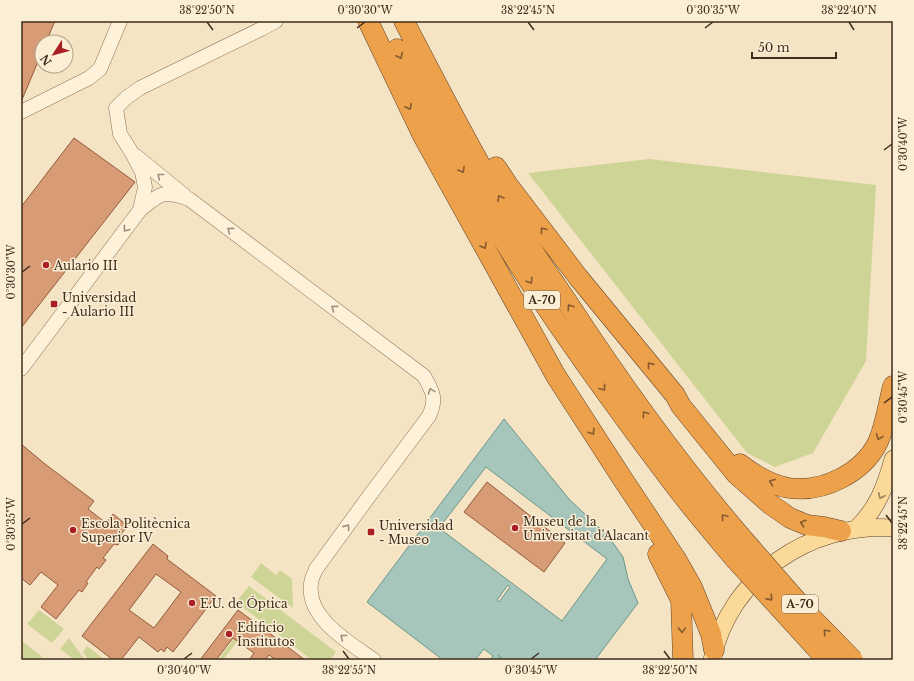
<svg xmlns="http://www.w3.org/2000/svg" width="914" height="681" viewBox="0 0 914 681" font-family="'Libre Baskerville',serif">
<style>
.green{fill:#ced496}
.water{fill:#a6c6bc;stroke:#6b968a;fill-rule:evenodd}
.building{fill:#d79b75;stroke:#945b3a;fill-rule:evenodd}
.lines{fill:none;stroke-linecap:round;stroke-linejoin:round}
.minor-casing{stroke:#917457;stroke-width:15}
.major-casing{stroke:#5f422c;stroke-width:18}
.highway-casing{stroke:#5f422c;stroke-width:21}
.minor{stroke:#fdf1d9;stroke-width:14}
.major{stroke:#fbd998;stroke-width:17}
.highway{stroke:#eda14b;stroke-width:20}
.highway-bridge-casing{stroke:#5f422c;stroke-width:21;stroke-linecap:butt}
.highway-bridge{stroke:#eda14b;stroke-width:20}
.oneway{stroke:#855b2f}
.oneway2{stroke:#9e8f7b}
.oneway3{stroke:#9d835a}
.ticks{fill:none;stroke:#3f2d1d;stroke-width:1.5}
.poi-dot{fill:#a91f24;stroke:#faeed5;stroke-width:1.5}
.labels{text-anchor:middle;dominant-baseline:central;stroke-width:3;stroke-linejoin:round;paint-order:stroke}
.shield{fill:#faeed5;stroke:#776754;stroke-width:1}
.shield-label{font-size:11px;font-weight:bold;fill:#3f2d1d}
.poi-label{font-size:12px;fill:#3f2d1d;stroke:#faeed5;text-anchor:start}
.neatline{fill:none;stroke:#3f2d1d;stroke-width:1.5}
.ticks-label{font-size:10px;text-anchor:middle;fill:#3f2d1d}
</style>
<rect width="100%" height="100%" fill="#f4e4c4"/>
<path class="green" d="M649,159L876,185L866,361L813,453L775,467L747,453L528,173Z
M261,563L276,575L280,570L292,579L293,608L251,577Z
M249,586L336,652L330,660H312L236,602Z
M39,610L64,629L52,643L27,624Z
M69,638L85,660H75L60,649Z
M235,638L238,640L223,660H218Z
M21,640L42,657L40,660H21Z
M87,646L105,660H89L83,652Z"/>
<path class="water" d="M504,419L569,499L608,536L623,557L628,579L638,603L595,660H504L498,655L502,660H490L493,656L484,649L475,660H443L367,602ZM486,467L607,559L562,621L439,528ZM508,585L510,587L499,602L497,600Z"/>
<path class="building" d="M21,21H55L46,42H42V52L21,102Z
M74,138L135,182L21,328V207Z
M21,444L45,464L94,501L88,509L106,523L113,514L128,526L121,534L124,536L118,545L114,544L103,558L106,560L99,569L97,567L86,582L88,583L82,592L79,590L56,619L41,607L58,585L41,572L30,585L21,578Z
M487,482L565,543L544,572L464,512Z
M153,544L168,556L167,559L216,596L173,652L167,647L164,652L161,649L158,652L139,637L121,660H113L82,636ZM156,574L181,592L154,628L129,610Z
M238,610L280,641L305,660H276L269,655L265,660H249L254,653L233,638L216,660H200Z"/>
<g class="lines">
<defs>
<path id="minor" d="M21,112L89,78L100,69L120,21
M136,156L185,196
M140,210L145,187L142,172L132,153L120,134L116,108L126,98L140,88L261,29L276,21
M21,369L140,210C161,193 162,190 189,199L424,376C433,392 437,399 429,416L370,495L316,569C314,574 311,579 311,584C306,618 350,643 374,660"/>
<path id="major" d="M857,528C877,509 886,485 893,459
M712,660C729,577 810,522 893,528"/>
<path id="highway" d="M368,21L423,136L556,376L622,478L676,559L692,587L711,634L714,650
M404,21C431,73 457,124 486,175C510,218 538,259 566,300C622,386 682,469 749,546
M397,49C444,142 497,234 555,320C594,377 635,433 676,487C695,512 715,535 735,559
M496,167L508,185L578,277L675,395L681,406L736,474L770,504L790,518L807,525L824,527L841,531
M740,464C754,475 771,485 789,488C823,493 863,473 878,442C886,424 888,404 893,386
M658,554L681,600L683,660"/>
</defs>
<use href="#minor" class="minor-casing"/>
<use href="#major" class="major-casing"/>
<use href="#highway" class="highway-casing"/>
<use href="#minor" class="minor"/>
<use href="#major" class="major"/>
<use href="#highway" class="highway"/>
<defs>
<path id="highway-bridge" d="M749,546L811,617L853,660
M735,559L827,660"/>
</defs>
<use href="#highway-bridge" class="highway-bridge-casing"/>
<use href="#highway-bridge" class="highway-bridge"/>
</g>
<defs><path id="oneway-chevron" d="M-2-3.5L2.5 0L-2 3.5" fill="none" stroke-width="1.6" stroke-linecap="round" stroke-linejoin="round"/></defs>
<g class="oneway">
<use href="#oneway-chevron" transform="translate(400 56) rotate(63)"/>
<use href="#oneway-chevron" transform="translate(409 107) rotate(64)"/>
<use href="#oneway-chevron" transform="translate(462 170) rotate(61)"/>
<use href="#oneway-chevron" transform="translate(500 198) rotate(-121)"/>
<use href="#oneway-chevron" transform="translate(543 230) rotate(-127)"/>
<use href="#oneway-chevron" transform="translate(484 246) rotate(61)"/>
<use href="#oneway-chevron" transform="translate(530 281) rotate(57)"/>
<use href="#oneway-chevron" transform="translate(570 307) rotate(-123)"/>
<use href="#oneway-chevron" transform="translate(650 365) rotate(-129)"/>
<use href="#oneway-chevron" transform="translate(603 388) rotate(54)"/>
<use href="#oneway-chevron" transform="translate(645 414) rotate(-126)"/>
<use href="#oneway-chevron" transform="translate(592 432) rotate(57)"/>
<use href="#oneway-chevron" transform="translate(879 437) rotate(112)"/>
<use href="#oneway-chevron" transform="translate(772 482) rotate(-159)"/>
<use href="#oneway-chevron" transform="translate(724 517) rotate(-130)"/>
<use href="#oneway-chevron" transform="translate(803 523) rotate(-162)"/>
<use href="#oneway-chevron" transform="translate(770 598) rotate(48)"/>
<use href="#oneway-chevron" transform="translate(682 630) rotate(88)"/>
<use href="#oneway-chevron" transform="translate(826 632) rotate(-133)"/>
</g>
<g class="oneway2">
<use href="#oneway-chevron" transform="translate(160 176) rotate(-141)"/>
<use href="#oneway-chevron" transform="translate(126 229) rotate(127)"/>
<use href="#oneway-chevron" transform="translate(230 230) rotate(-143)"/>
<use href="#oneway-chevron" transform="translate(334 308) rotate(-143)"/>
<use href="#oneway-chevron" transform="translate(431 391) rotate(-110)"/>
<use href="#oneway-chevron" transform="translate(347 527) rotate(-55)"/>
<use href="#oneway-chevron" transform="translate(343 637) rotate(-141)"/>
</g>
<use class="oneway3" href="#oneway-chevron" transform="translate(881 496) rotate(115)"/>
<path class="ticks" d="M207,22L213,30M528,22L534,30M849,22L854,30M357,28L365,22M705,28L713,22M884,150L892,144M22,272L30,266M884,403L892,397M886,515L892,523M22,524L30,518M343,651L349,659M664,651L670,659M184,659L192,653M531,659L539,653"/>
<g class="poi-dot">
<circle cx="46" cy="265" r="4"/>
<rect x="50" y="300" width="8" height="8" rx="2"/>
<circle cx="515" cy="528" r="4"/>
<circle cx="73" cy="530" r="4"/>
<rect x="367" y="528" width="8" height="8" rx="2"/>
<circle cx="192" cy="603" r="4"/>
<circle cx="229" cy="634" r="4"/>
</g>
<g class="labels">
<g class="shield">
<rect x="524" y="291" width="36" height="18" rx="3"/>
<rect x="782" y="595" width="36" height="18" rx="3"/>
</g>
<g class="shield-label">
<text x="542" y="300">A-70</text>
<text x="800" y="604">A-70</text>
</g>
<g class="poi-label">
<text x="54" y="265">Aulario III</text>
<text x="62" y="297">Universidad<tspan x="62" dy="14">- Aulario III</tspan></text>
<text x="523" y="521">Museu de la<tspan x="523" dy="14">Universitat d'Alacant</tspan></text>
<text x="81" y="523">Escola Politècnica<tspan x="81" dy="14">Superior IV</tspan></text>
<text x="379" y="525">Universidad<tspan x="379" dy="14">- Museo</tspan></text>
<text x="200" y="603">E.U. de Óptica</text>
<text x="237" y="627">Edificio<tspan x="237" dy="14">Institutos</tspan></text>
</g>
</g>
<rect width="914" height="681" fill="none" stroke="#faeed5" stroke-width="44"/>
<g transform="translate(54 54) rotate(234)"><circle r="19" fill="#faeed5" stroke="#afa18b"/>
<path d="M0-3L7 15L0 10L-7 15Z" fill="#a91f24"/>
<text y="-6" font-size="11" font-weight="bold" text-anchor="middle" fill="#3f2d1d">N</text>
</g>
<path d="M752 52v6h84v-6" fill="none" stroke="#3f2d1d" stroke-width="2"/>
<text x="758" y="52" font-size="12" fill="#3f2d1d" stroke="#faeed5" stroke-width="3" paint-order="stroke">50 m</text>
<rect x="22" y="22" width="870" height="637" class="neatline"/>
<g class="ticks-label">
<text x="207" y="14">38°22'50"N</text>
<text x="365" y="14">0°30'30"W</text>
<text x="528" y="14">38°22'45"N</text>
<text x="713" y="14">0°30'35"W</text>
<text x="849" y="14">38°22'40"N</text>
<text transform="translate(903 144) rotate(-90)" y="4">0°30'40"W</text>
<text transform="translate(11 272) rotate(-90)" y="4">0°30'30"W</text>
<text transform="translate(903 397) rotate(-90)" y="4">0°30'45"W</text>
<text transform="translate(903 523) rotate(-90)" y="4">38°22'45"N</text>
<text transform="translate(11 524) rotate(-90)" y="4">0°30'35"W</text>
<text x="184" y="674">0°30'40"W</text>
<text x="349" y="674">38°22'55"N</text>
<text x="531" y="674">0°30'45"W</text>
<text x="670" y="674">38°22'50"N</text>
</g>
</svg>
